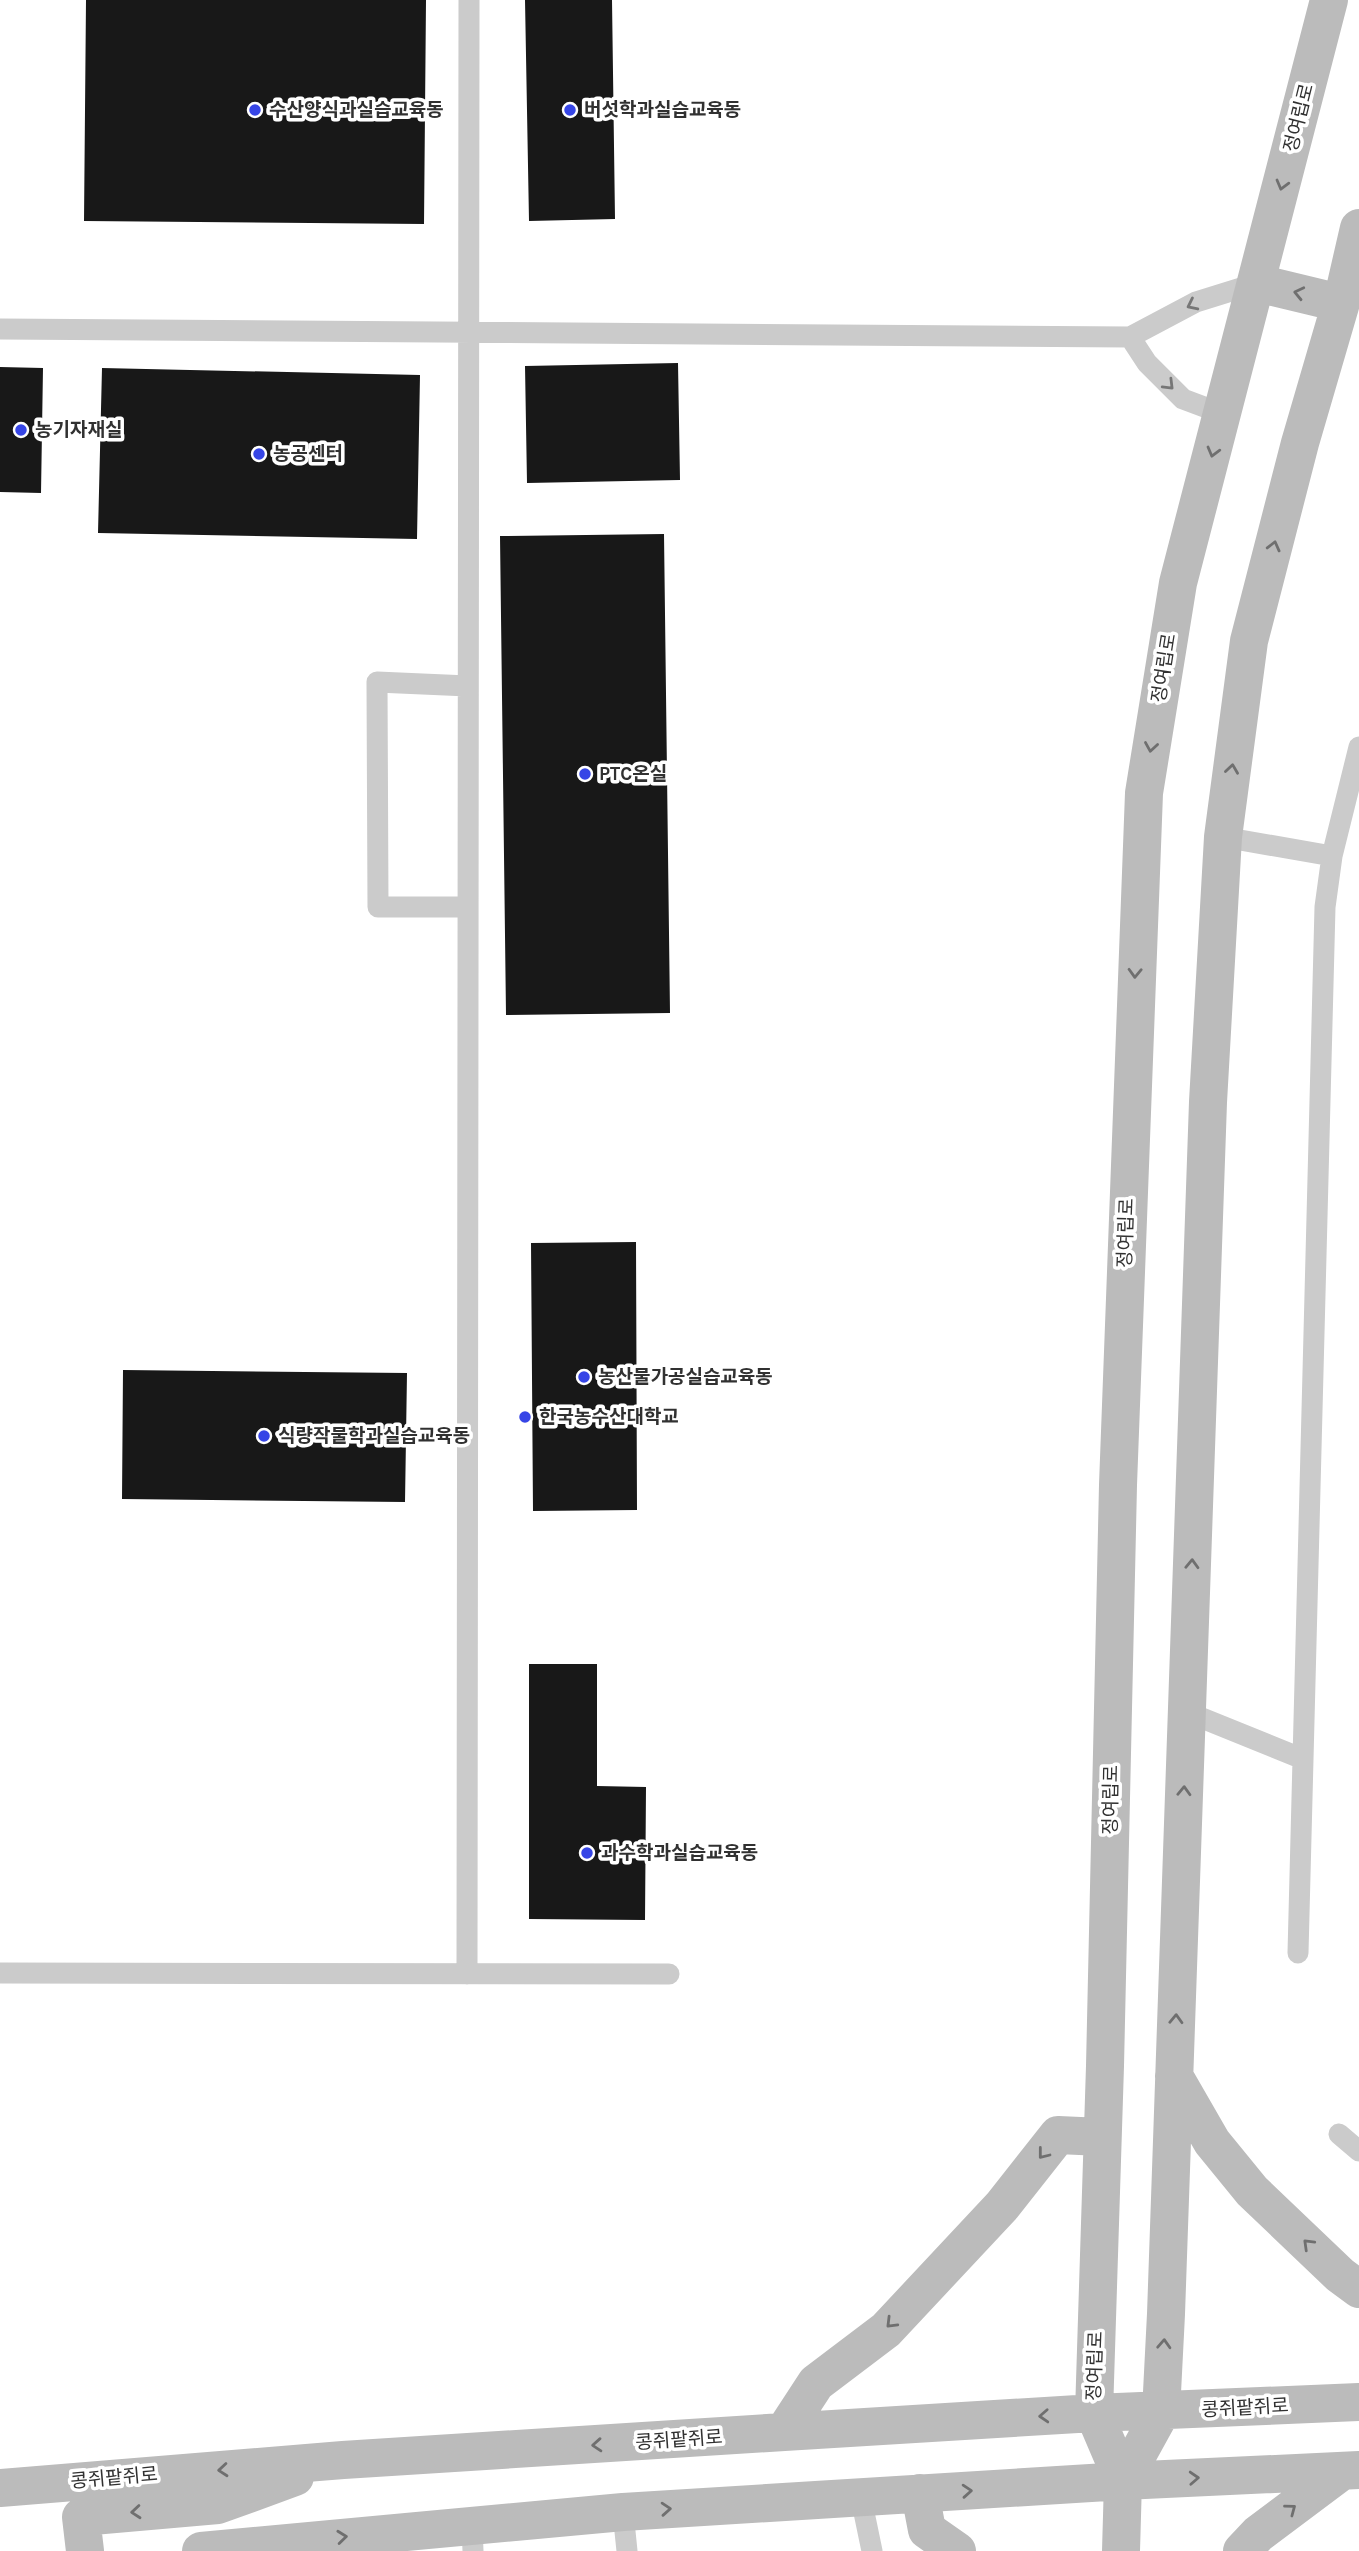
<svg xmlns="http://www.w3.org/2000/svg" width="1359" height="2551" viewBox="0 0 1359 2551" font-family="Karla,'Noto Sans KR',sans-serif">
<style>
.building{fill:#181818}
.lines{fill:none;stroke-linecap:round;stroke-linejoin:round}
.lane{stroke:#cbcbcb;stroke-width:21}
.secondary{stroke:#bbb;stroke-width:38}
.oneway{stroke:#6f6f6f}
.oneway2{stroke:#767676}
.poi-dot{fill:#3645e6;stroke:#fff;stroke-width:2.5}
.labels{text-anchor:middle;dominant-baseline:central;stroke-width:7;stroke-linejoin:round;paint-order:stroke}
.poi-label{font-size:19px;font-weight:bold;fill:#313131;stroke:#fff;text-anchor:start}
.street-label{font-size:19px;fill:#313131;stroke:#fff}
</style>
<rect width="100%" height="100%" fill="#fff"/>
<path class="building" d="M86,0H426L424,224L84,221Z
M525,0H612L615,219L529,221Z
M678,363L680,480L527,483L525,366Z
M0,367L43,368L41,493L0,492Z
M102,368L420,375L417,539L98,533Z
M664,534L670,1013L506,1015L500,536Z
M636,1242L637,1510L533,1511L531,1243Z
M123,1370L407,1373L405,1502L122,1499Z
M529,1664H597V1786L646,1787L645,1920L529,1919Z"/>
<g class="lines">
<path class="lane" d="M0,329L1130,337L1196,302L1257,283
M1130,337L1147,363L1183,399L1223,414
M468,686L377,682L378,907H468
M1223,837L1332,856L1359,747
M1187,1712L1303,1759
M1298,1953L1325,907L1332,856
M0,1973L669,1974
M467,1974L469,0
M1339,2134L1359,2151
M861,2498L872,2551
M623,2512L627,2551
M472,2525L473,2551"/>
<path class="secondary" d="M1257,283L1340,303
M1174,2076L1212,2142L1252,2191L1340,2275L1359,2289
M784,2432L816,2383L886,2330L1002,2206L1058,2135L1102,2137
M1123,2481L1094,2413L1105,2066L1118,1485L1144,793L1178,583L1329,0
M0,2488L343,2460L784,2432L1094,2413L1359,2402
M920,2493L927,2530L957,2551
M85,2551L81,2517L218,2505L295,2477
M201,2551L623,2512L1123,2481L1359,2470
M1121,2551L1123,2481L1161,2412L1166,2314L1208,1102L1223,837L1249,641L1300,443L1345,289L1359,228
M1242,2551L1258,2534L1342,2471"/>
</g>
<defs><path id="oneway-chevron" d="M-2-3.5L2.5 0L-2 3.5" fill="none" stroke-width="1.6" stroke-linecap="round" stroke-linejoin="round" transform="scale(1.75)"/></defs>
<g class="oneway">
<use href="#oneway-chevron" transform="translate(1282 185) rotate(105)"/>
<use href="#oneway-chevron" transform="translate(1299 293) rotate(-167)"/>
<use href="#oneway-chevron" transform="translate(1213 452) rotate(105)"/>
<use href="#oneway-chevron" transform="translate(1274 546) rotate(-76)"/>
<use href="#oneway-chevron" transform="translate(1151 747) rotate(99)"/>
<use href="#oneway-chevron" transform="translate(1232 769) rotate(-82)"/>
<use href="#oneway-chevron" transform="translate(1135 973) rotate(92)"/>
<use href="#oneway-chevron" transform="translate(1192 1564) rotate(-88)"/>
<use href="#oneway-chevron" transform="translate(1184 1791) rotate(-88)"/>
<use href="#oneway-chevron" transform="translate(1176 2019) rotate(-88)"/>
<use href="#oneway-chevron" transform="translate(1043 2154) rotate(128)"/>
<use href="#oneway-chevron" transform="translate(1308 2244) rotate(-136)"/>
<use href="#oneway-chevron" transform="translate(891 2323) rotate(135)"/>
<use href="#oneway-chevron" transform="translate(1164 2344) rotate(-87)"/>
<use href="#oneway-chevron" transform="translate(1044 2416) rotate(177)"/>
<use href="#oneway-chevron" transform="translate(597 2445) rotate(176)"/>
<use href="#oneway-chevron" transform="translate(223 2470) rotate(175)"/>
<use href="#oneway-chevron" transform="translate(1194 2478) rotate(-3)"/>
<use href="#oneway-chevron" transform="translate(967 2491) rotate(-4)"/>
<use href="#oneway-chevron" transform="translate(666 2509) rotate(-4)"/>
<use href="#oneway-chevron" transform="translate(1291 2509) rotate(-37)"/>
<use href="#oneway-chevron" transform="translate(136 2512) rotate(175)"/>
<use href="#oneway-chevron" transform="translate(342 2537) rotate(-6)"/>
</g>
<g class="oneway2">
<use href="#oneway-chevron" transform="translate(1192 305) rotate(154)"/>
<use href="#oneway-chevron" transform="translate(1169 385) rotate(45)"/>
</g>
<g class="poi-dot">
<circle cx="255" cy="110" r="7"/>
<circle cx="570" cy="110" r="7"/>
<circle cx="21" cy="430" r="7"/>
<circle cx="259" cy="454" r="7"/>
<circle cx="585" cy="774" r="7"/>
<circle cx="584" cy="1377" r="7"/>
<circle cx="525" cy="1417" r="7"/>
<circle cx="264" cy="1436" r="7"/>
<circle cx="587" cy="1853" r="7"/>
</g>
<g class="labels">
<g class="poi-label">
<text x="269" y="110">수산양식과실습교육동</text>
<text x="584" y="110">버섯학과실습교육동</text>
<text x="35" y="430">농기자재실</text>
<text x="273" y="454">농공센터</text>
<text x="599" y="774">PTC온실</text>
<text x="598" y="1377">농산물가공실습교육동</text>
<text x="539" y="1417">한국농수산대학교</text>
<text x="278" y="1436">식량작물학과실습교육동</text>
<text x="601" y="1853">과수학과실습교육동</text>
</g>
<g class="street-label">
<text transform="translate(1299 118) rotate(-76)">정여립로</text>
<text transform="translate(1164 668) rotate(-81)">정여립로</text>
<text transform="translate(1126 1233) rotate(-88)">정여립로</text>
<text transform="translate(1111 1800) rotate(-89)">정여립로</text>
<text transform="translate(1095 2366) rotate(-88)">정여립로</text>
<text transform="translate(1245 2408) rotate(-3)">콩쥐팥쥐로</text>
<text transform="translate(679 2440) rotate(-4)">콩쥐팥쥐로</text>
<text transform="translate(114 2478) rotate(-5)">콩쥐팥쥐로</text>
</g>
</g>
</svg>
